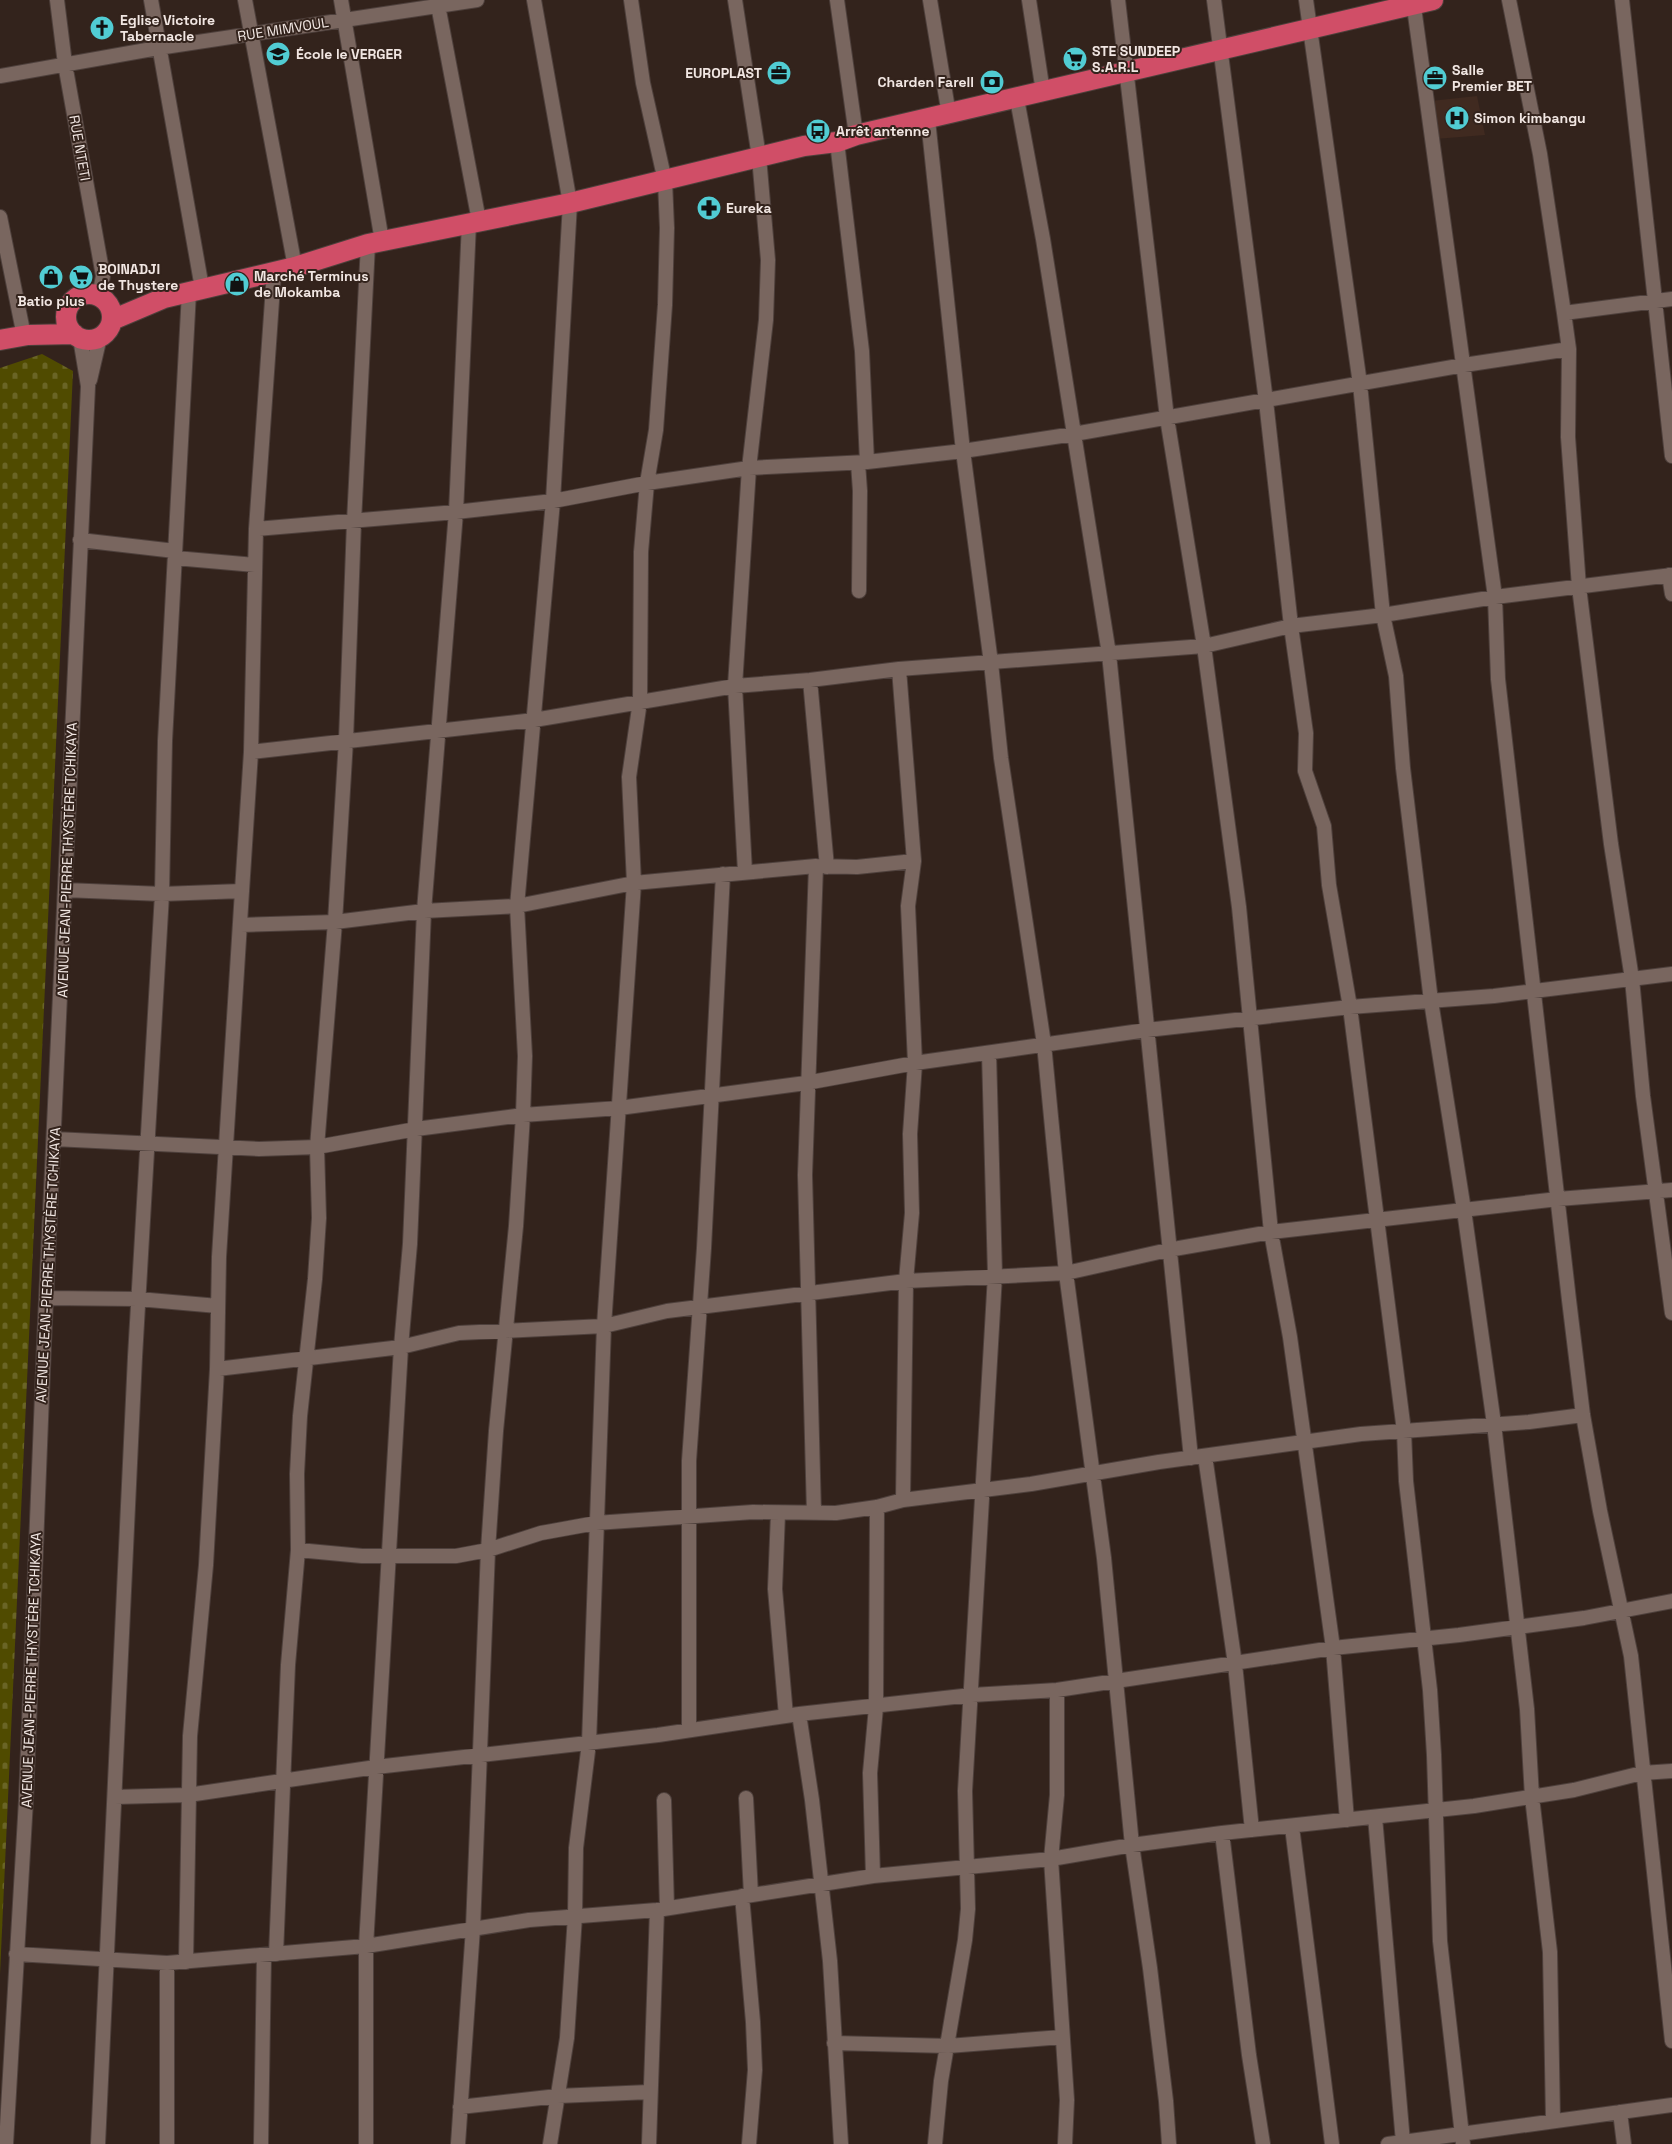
<svg xmlns="http://www.w3.org/2000/svg" width="1672" height="2144" viewBox="0 0 1672 2144" font-family="'Space Grotesk',sans-serif">
<style>
.built{fill:#402a20}
.cemetery{fill:url(#cemetery-stones)}
.lines{fill:none;stroke-linecap:round;stroke-linejoin:round}
.minor-casing{stroke:#4e403c;stroke-width:16}
.highway-casing{stroke:#4e403c;stroke-width:22}
.minor{stroke:#79665f;stroke-width:14}
.highway{stroke:#d04e67;stroke-width:20}
.labels{text-anchor:middle;dominant-baseline:central;stroke-width:4;stroke-linejoin:round;paint-order:stroke}
.poi-label{font-size:14px;font-weight:bold;fill:#f1e6e2;stroke:#33231c;text-anchor:start}
.street-label{font-size:14px;fill:#f1e6e2;stroke:#33231c}
</style>
<defs>
<pattern id="cemetery-stones" width="16" height="16" patternUnits="userSpaceOnUse" patternTransform="scale(1.25)"><rect width="16" height="16" fill="#504b00"/><path d="M2 7V4a2 2 0 0 1 4 0v3zM10 15v-3a2 2 0 0 1 4 0v3z" fill="#6a6525"/></pattern>
</defs>
<rect width="100%" height="100%" fill="#33231c"/>
<path class="built" d="M1477,96L1485,135L1435,139L1431,101Z"/>
<path class="cemetery" d="M42,354L73,371L0,1974V368Z"/>
<g class="lines">
<defs>
<path id="minor" d="M57,0L65,64L103,276L99,296
M151,0L202,288
M245,0L295,267
M341,0L382,241
M437,0L479,221
M735,0L759,157L768,260L766,320L749,468L735,686L745,872
M837,0L856,135
M930,0L949,115
M1029,0L1043,92
M1118,0L1167,418L1204,646L1239,907L1271,1232L1290,1337L1333,1648L1347,1820
M1214,0L1266,401L1291,626L1306,733L1305,771L1324,826L1329,885L1350,1007L1404,1431L1406,1481L1430,1690L1434,1755L1440,1941L1463,2144
M1306,0L1360,384L1383,615L1396,676L1403,768L1431,1001L1464,1210L1494,1424L1527,1709L1532,1797L1550,1952L1553,2120
M1413,0L1495,597L1498,679L1569,1300L1583,1415L1600,1511L1631,1656L1672,2041
M1509,0L1540,154L1564,313L1569,349L1568,437L1579,587L1611,844L1632,979L1643,1096L1672,1313
M1622,0L1672,456
M0,76L158,48L477,0
M1017,99L1043,239L1109,654L1191,1458
M928,120L963,451L991,663L1001,758L1044,1044L1066,1273L1104,1558L1132,1845L1150,1968L1166,2101L1169,2144
M837,142L862,351L867,462
M0,217L24,336
M1564,313L1672,299
M90,380L100,337
M858,463L860,491L859,591
M256,529L456,512L553,501L647,483L749,468L867,462L963,451L1074,434L1464,365L1569,349
M80,540L175,551
M175,558L255,565
M1669,575L1672,594
M899,669L914,861L908,906L915,1063L910,1134L912,1213L906,1281L903,1500
M810,680L827,867
M251,752L256,529L274,272
M65,890L162,894L242,891L251,752L534,720L735,686L810,680L899,669L1204,646L1291,626L1383,615L1495,597L1672,575
M241,925L335,922L424,911L517,906L634,883L816,866L857,867L914,861
M54,1139L259,1149L317,1147L416,1129L523,1115L619,1108L806,1083L915,1063L1147,1030L1350,1007L1494,996L1672,974
M46,1298L138,1299L218,1306
M217,1369L401,1347L459,1333L604,1326L667,1311L906,1281L1066,1273L1168,1250L1271,1232L1558,1199L1672,1190
M1205,1456L1235,1664L1252,1830
M778,1513L775,1589L786,1716
M814,1513L805,1175L816,866
M298,1550L362,1556H456L488,1550L541,1533L596,1523L753,1512L836,1513L877,1507L903,1500L1031,1484L1159,1462L1361,1434L1529,1422L1583,1415
M1057,1690V1795L1051,1859L1067,2100L1065,2144
M799,1714L812,1800L830,1961L841,2144
M689,1730V1461L704,1248L723,874
M115,1797L188,1795L376,1767L658,1735L799,1714L972,1695L1057,1690L1333,1648L1459,1635L1584,1618L1672,1601
M746,1798L751,1895
M664,1800L667,1908
M1375,1817L1403,2142
M1292,1827L1332,2144
M1222,1833L1249,2055L1263,2144
M873,1876L870,1773L876,1707L877,1507
M742,1896L753,2022L755,2070L749,2144
M16,1954L167,1963L366,1946L529,1920L657,1910L873,1876L1051,1859L1132,1845L1222,1833L1474,1806L1574,1790L1642,1773L1672,1771
M276,1954L288,1665L298,1550L297,1474L300,1416L315,1279L319,1218L317,1147L335,922L346,740L354,522L368,244
M186,1962L190,1736L206,1565L217,1369L219,1257L242,891
M167,1963V2144
M834,2043L948,2046L1062,2037
M460,2107L558,2096L649,2092
M1620,2112L1624,2144
M6,2144L26,1800L44,1344L88,386L80,338
M98,2144L135,1357L162,894L165,741L189,292
M261,2144L264,1956
M366,2144V1946L401,1347L410,1244L424,911L456,512L469,223
M458,2144L473,1928L488,1550L496,1431L516,1226L523,1115L525,1056L517,906L553,501L570,203L534,0
M550,2144L567,2038L575,1916L576,1848L589,1743L604,1326L634,883L629,777L640,701L641,552L647,483L656,430L665,305L667,228L665,181L643,83L631,0
M649,2144L657,1910
M935,2144L941,2081L965,1940L968,1909L965,1791L995,1275L989,1053
M1388,2144L1672,2105"/>
<path id="highway" d="M66 317a23 23 0 1 1 46 0a23 23 0 1 1-46 0Z
M112,320L164,298L295,267L368,244L570,203L804,146L837,142L856,135L1433,0
M0,340L28,335L74,334"/>
</defs>
<use href="#minor" class="minor-casing"/>
<use href="#highway" class="highway-casing"/>
<use href="#minor" class="minor"/>
<use href="#highway" class="highway"/>
</g>
<defs>
<symbol id="church-disc" viewBox="-11 -11 22 22"><circle r="9.5" fill="#51ccd3" stroke="#33231c"/><path d="M-1.2-6h2.4v3.5h3.3v2.4h-3.3V6h-2.4V-.1h-3.3v-2.4h3.3Z" fill="#111"/></symbol>
<symbol id="school-disc" viewBox="-11 -11 22 22"><circle r="9.5" fill="#51ccd3" stroke="#33231c"/><path d="M0-5L7-2L0 1L-7-2ZM-4 1L0 2.5L4 1V4Q0 6-4 4Z" fill="#111"/></symbol>
<symbol id="supermarket-disc" viewBox="-11 -11 22 22"><circle r="9.5" fill="#51ccd3" stroke="#33231c"/><path d="M-6-5.5h2.5l.6 2H6L4.5 2H-2.5L-4.4-4H-6ZM-1.5 3.2a1.3 1.3 0 1 0 .1 0ZM3 3.2a1.3 1.3 0 1 0 .1 0Z" fill="#111"/></symbol>
<symbol id="office-disc" viewBox="-11 -11 22 22"><circle r="9.5" fill="#51ccd3" stroke="#33231c"/><path d="M-6-3h4V-5.5h4V-3h4V5H-6ZM-1-4.5V-3h2v-1.5ZM-6 0V1H6V0Z" fill="#111"/></symbol>
<symbol id="bank-disc" viewBox="-11 -11 22 22"><circle r="9.5" fill="#51ccd3" stroke="#33231c"/><path d="M-6-4H6V4H-6ZM0-2.3a2.3 2.3 0 1 0 0 4.6a2.3 2.3 0 1 0 0-4.6Z" fill="#111"/></symbol>
<symbol id="hospital-disc" viewBox="-11 -11 22 22"><circle r="9.5" fill="#51ccd3" stroke="#33231c"/><path d="M-5-5h3v3.5h4V-5h3V5h-3V1.5h-4V5h-3Z" fill="#111"/></symbol>
<symbol id="bus-disc" viewBox="-11 -11 22 22"><circle r="9.5" fill="#51ccd3" stroke="#33231c"/><path d="M-5-6H5V4H4V6H2V4H-2V6H-4V4H-5ZM-3.5-4V0h7V-4ZM-3.5 1.2v1.5H-2V1.2ZM2 1.2v1.5H3.5V1.2Z" fill="#111"/></symbol>
<symbol id="pharmacy-disc" viewBox="-11 -11 22 22"><circle r="9.5" fill="#51ccd3" stroke="#33231c"/><path d="M-2-6h4v4h4v4h-4v4h-4v-4h-4v-4h4Z" fill="#111"/></symbol>
<symbol id="shop-disc" viewBox="-11 -11 22 22"><circle r="9.5" fill="#51ccd3" stroke="#33231c"/><path d="M-5-2.5h2.3a2.7 3.5 0 0 1 5.4 0H5L5.5 6h-11ZM-1.5-2.5h3a1.5 2.3 0 0 0-3 0Z" fill="#111"/></symbol>
</defs>
<g fill-rule="evenodd">
<use href="#church-disc" x="88" y="14" width="28" height="28"/>
<use href="#school-disc" x="264" y="40" width="28" height="28"/>
<use href="#supermarket-disc" x="1061" y="45" width="28" height="28"/>
<use href="#office-disc" x="765" y="59" width="28" height="28"/>
<use href="#office-disc" x="1421" y="64" width="28" height="28"/>
<use href="#bank-disc" x="978" y="68" width="28" height="28"/>
<use href="#hospital-disc" x="1443" y="104" width="28" height="28"/>
<use href="#bus-disc" x="804" y="117" width="28" height="28"/>
<use href="#pharmacy-disc" x="695" y="194" width="28" height="28"/>
<use href="#shop-disc" x="37" y="263" width="28" height="28"/>
<use href="#supermarket-disc" x="67" y="263" width="28" height="28"/>
<use href="#shop-disc" x="223" y="270" width="28" height="28"/>
</g>
<g class="labels">
<g class="poi-label">
<text x="120" y="20">Eglise Victoire<tspan x="120" dy="16">Tabernacle</tspan></text>
<text x="1092" y="51">STE SUNDEEP<tspan x="1092" dy="16">S.A.R.L</tspan></text>
<text x="296" y="54">École le VERGER</text>
<text x="1452" y="70">Salle<tspan x="1452" dy="16">Premier BET</tspan></text>
<text x="762" y="73" text-anchor="end">EUROPLAST</text>
<text x="974" y="82" text-anchor="end">Charden Farell</text>
<text x="1474" y="118">Simon kimbangu</text>
<text x="836" y="131">Arrêt antenne</text>
<text x="726" y="208">Eureka</text>
<text x="98" y="269">BOINADJI<tspan x="98" dy="16">de Thystere</tspan></text>
<text x="254" y="276">Marché Terminus<tspan x="254" dy="16">de Mokamba</tspan></text>
<text x="51" y="301" text-anchor="middle">Batio plus</text>
</g>
<g class="street-label">
<text transform="translate(283 29) rotate(-9)">RUE MIMVOUL</text>
<text transform="translate(80 148) rotate(80)">RUE NTETI</text>
<text transform="translate(67 860) rotate(-88)">AVENUE JEAN-PIERRE THYSTÈRE TCHIKAYA</text>
<text transform="translate(48 1265) rotate(-87)">AVENUE JEAN-PIERRE THYSTÈRE TCHIKAYA</text>
<text transform="translate(31 1670) rotate(-88)">AVENUE JEAN-PIERRE THYSTÈRE TCHIKAYA</text>
</g>
</g>
</svg>
